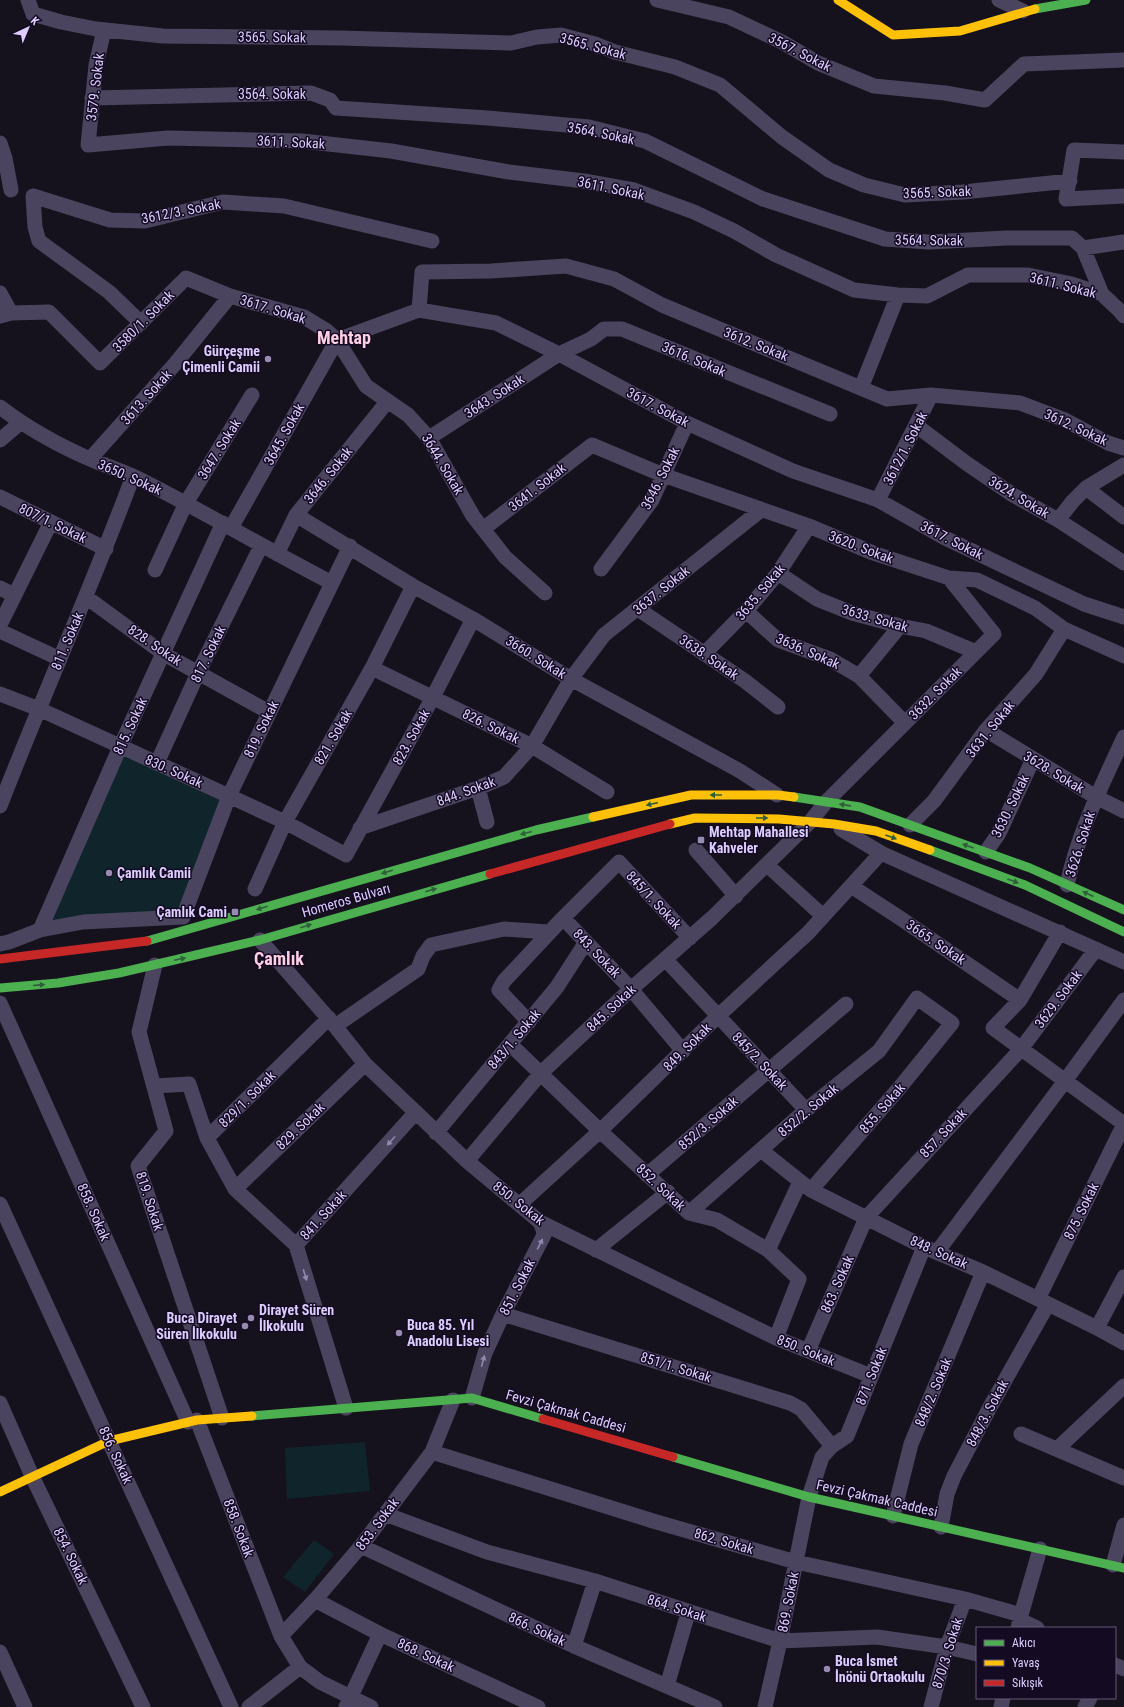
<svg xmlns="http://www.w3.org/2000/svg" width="1124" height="1707" viewBox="0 0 1124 1707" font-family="'Roboto Condensed',sans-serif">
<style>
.green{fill:#0f252b}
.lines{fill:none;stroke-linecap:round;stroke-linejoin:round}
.street{stroke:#4b445f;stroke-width:15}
.fast{stroke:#4caf50;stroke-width:9}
.slow{stroke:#ffc107;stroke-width:9}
.jam{stroke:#c62828;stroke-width:9}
.oneway{fill:#305d3a}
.oneway2{fill:#9488af}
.poi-dot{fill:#978bb0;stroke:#140b23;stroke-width:1.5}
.labels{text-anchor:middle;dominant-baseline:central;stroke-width:3;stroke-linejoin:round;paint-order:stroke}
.street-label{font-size:14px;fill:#ddcdff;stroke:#140b23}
.poi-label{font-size:14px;font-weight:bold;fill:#ddcdff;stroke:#140b23;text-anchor:start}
.district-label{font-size:18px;font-weight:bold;fill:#ffcfe4;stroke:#140b23}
</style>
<rect width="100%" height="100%" fill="#15111d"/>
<path class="green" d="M120,747L229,796L183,917L40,930Z
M365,1442L370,1491L287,1499L285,1448Z
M314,1540L334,1554L305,1592L283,1577Z"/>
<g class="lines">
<path class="street" d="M28,0L33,14L61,22L96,29L163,36L340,38L511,43L537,37L561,35L595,44L615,52L675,67L720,85L782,137L829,170L864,185L905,195L963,192L1070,181
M657,0L729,17L782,42L818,63L874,86L945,93L985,100L1024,64L1124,60
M999,0L1023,11
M104,30L96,65L88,145L168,138L302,141L391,151L509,172L584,181L634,190L694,212L734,231L776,255L854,290L898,295L927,296L968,275H1028L1072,284L1102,294L1120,311L1124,316
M92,98L311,93L330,100L336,108L488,118L589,127L645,141L763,199L885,239L929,242L1007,238H1072L1083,248L1102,294
M0,143L5,158L11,190
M1124,152L1074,150L1066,199L1124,196
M1083,248L1124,242
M0,293L11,313
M419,310L422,272L491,271L566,266L614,279L662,305L887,399L931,395L1020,403L1065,420L1108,443L1124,448
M0,316L11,313L49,312L100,363L186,278L230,296L304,317L327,331L337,340L419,310L496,323L559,354L687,423L793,471L878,500L945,538L1084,604L1124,617
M141,323L109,292L39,241L35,227L33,196L110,220L145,221L223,202L284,206L432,241
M861,388L898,295
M0,407C27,428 60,446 92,460C107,466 122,471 137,478C203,511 266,549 332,583
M917,426L966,463L1013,495L1058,520L1124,563
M429,438L559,354L591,339L604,329H622L830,414
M0,440L20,423
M90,459L175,364L230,296
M1086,488L1124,517
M0,497L106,549
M878,500L931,395
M296,515L413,586L473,619L571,679L740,771L777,795
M1058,520L1073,501L1086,488L1124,465
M231,528L337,340L366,386L408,415L429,438L473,516L505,557L545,593
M483,529L592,445L663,475L809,526L873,553L949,578L977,580L1035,608L1064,629L1124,656
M277,554L296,515L387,402
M601,569L652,500L687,423
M155,570L186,503L252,395
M778,573L817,599L852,613L900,626L926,631L976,652
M0,588L14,595
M86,597L164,654L269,712
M638,609L745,681L778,707
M746,611L778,640L830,659L859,676L905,723
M0,625L51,522
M0,631L60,659
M704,654L746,611L778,573L809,526
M372,668L532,746L607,792
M859,676L900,626
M0,694L39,709L229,796L285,822L346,855L433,697L473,619
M986,730L1096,797L1124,811
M157,763L198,673L261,546
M478,788L487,822
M0,806C43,695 92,587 133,476
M910,825L934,801L986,730L1036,674L1064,629
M360,828L478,788L504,777L532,746L571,679L604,635L761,510
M841,829L881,853L1124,962
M696,850L736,896
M986,852L999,833L1033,759
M767,865L823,916
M1067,885C1078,833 1102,785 1124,737
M851,886L900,918L1020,1000
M255,889L285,822L372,668L413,586
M563,918L631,989L683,1051
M40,930L120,747L223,523
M1060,932L1020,1000L993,1028L1124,1124
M260,940L335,1026L365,1064L467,1161L540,1222L776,1338L871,1376
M0,944L9,942L40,930L83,922L183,917L229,796L350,546
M665,959L806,1110
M155,965L139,1032L166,1131L138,1166L222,1418
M0,1003L188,1422
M529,1022L499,990L504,981L563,918L619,862L690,938
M335,1026L418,969L423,956L431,945L504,929L549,932
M510,1044L600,1131L689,1213L717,1220L768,1250L799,1279L776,1338
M154,1086L189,1084L207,1138L235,1189L296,1245
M436,1133L557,987L586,942
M207,1138L329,1018
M761,1150L811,1190L924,1247L983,1272L1097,1328L1124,1343
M467,1161L541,1073L631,989L712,918L810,822L826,802L994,634L949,578
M647,1175L846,1004
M235,1189L365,1064
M0,1204L231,1707
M520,1204L600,1131L718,1016L808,933L881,853
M689,1213L806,1110L879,1051L917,998L952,1023L901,1086L811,1190
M596,1250L668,1192
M768,1250L800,1182
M937,1252L1065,1081L1124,1000
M1038,1299L1124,1124
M503,1314L790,1403L801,1409L832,1446
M1097,1328L1124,1277
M808,1351L866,1218L1021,1049L1096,949
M472,1398L485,1353L503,1314L544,1235L543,1229L540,1222
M0,1403L32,1476L143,1707
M346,1408L296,1245L416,1112
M197,1420L281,1636L300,1667L320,1682L371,1707
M1021,1434L1124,1478
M1057,1449L1124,1386
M432,1452L653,1521L796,1562L965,1599L1021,1615
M385,1514L487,1552L595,1581L780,1641L877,1637L947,1647L977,1654
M893,1516L911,1444L983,1272
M941,1527L947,1494L954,1476L990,1407L1048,1304
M361,1546L574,1646L715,1707
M1113,1565L1124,1525
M315,1600L380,1634L538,1707
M1020,1620L1037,1628
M1018,1628L1021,1615L1040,1549
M281,1636L315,1600L361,1546L432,1452L453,1400
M574,1646L595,1581
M0,1652L25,1707
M1115,1665L1124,1669
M667,1686L688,1613
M249,1707L300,1667
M346,1707L380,1634
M765,1707L780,1641L809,1497L822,1457L832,1446L847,1436L924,1247
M931,1707L947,1647L965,1599
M1001,1707L1003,1698
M1085,1707L1090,1698"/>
<path class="fast" d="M1035,9L1086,0
M794,797L860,807L1030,868L1124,910
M930,850L1025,885L1124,932
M147,941L536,830L593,817
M0,988L58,983L119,973L260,940L490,874
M252,1416L472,1398L543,1419
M673,1457L809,1497L1124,1568"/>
<path class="slow" d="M838,0L893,35L960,31L1035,9
M593,817L691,795H778L794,797
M670,824L695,818L779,819L834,824L876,831L930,850
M0,1492L109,1441L197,1420L252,1416"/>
<path class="jam" d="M490,874L670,824
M0,959L147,941
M543,1419L673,1457"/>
</g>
<defs><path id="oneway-solid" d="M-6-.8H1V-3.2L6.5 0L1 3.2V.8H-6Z"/></defs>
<g class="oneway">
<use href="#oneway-solid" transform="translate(716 795) rotate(180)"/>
<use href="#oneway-solid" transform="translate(652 804) rotate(167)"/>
<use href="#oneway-solid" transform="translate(845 805) rotate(-172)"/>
<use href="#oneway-solid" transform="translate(762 818)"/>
<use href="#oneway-solid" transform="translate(526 833) rotate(165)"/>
<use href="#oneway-solid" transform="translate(891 837) rotate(20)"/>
<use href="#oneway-solid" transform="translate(968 846) rotate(-160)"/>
<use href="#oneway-solid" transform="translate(387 872) rotate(164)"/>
<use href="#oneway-solid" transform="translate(1013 881) rotate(20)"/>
<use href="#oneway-solid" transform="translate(431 890) rotate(-16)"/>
<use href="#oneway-solid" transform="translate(1088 894) rotate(-156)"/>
<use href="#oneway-solid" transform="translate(262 908) rotate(163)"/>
<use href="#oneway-solid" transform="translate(306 926) rotate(-18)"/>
<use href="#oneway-solid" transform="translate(180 959) rotate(-12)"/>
<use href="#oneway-solid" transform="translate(39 985) rotate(-5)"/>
</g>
<g class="oneway2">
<use href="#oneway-solid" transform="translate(391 1141) rotate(132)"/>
<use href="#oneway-solid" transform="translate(540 1244) rotate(-63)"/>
<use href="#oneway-solid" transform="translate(305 1275) rotate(73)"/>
<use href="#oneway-solid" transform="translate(483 1361) rotate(-75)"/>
</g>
<g class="poi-dot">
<circle cx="268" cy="359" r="4"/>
<rect x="697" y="836" width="8" height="8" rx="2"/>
<circle cx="109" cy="873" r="4"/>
<rect x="231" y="908" width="8" height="8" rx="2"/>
<circle cx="251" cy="1318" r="4"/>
<circle cx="245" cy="1326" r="4"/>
<circle cx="399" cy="1333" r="4"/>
<circle cx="827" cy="1669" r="4"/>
</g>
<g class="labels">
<g class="street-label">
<text transform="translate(272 37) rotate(1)">3565. Sokak</text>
<text transform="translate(593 46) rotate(15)">3565. Sokak</text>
<text transform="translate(800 52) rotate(27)">3567. Sokak</text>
<text transform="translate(95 87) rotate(-83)">3579. Sokak</text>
<text x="272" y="94">3564. Sokak</text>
<text transform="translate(601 133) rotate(11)">3564. Sokak</text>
<text transform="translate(291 142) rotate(3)">3611. Sokak</text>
<text transform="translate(611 188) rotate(12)">3611. Sokak</text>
<text transform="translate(937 192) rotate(-2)">3565. Sokak</text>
<text transform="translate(181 211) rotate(-11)">3612/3. Sokak</text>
<text transform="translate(929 240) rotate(1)">3564. Sokak</text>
<text transform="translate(1063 285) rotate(14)">3611. Sokak</text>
<text transform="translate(273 309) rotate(17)">3617. Sokak</text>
<text transform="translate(143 321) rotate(-45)">3580/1. Sokak</text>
<text transform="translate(756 344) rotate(22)">3612. Sokak</text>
<text transform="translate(694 359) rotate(23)">3616. Sokak</text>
<text transform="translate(494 396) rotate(-33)">3643. Sokak</text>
<text transform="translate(146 397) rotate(-48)">3613. Sokak</text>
<text transform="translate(658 407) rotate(28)">3617. Sokak</text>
<text transform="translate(1076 427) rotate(25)">3612. Sokak</text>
<text transform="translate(284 434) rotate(-61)">3645. Sokak</text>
<text transform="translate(905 448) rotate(-63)">3612/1. Sokak</text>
<text transform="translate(219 449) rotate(-58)">3647. Sokak</text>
<text transform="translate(443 464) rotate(59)">3644. Sokak</text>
<text transform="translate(328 475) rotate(-51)">3646. Sokak</text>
<text transform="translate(130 477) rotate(24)">3650. Sokak</text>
<text transform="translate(660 478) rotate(-63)">3646. Sokak</text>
<text transform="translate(537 487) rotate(-38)">3641. Sokak</text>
<text transform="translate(1019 497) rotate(31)">3624. Sokak</text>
<text transform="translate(53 523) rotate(26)">807/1. Sokak</text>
<text transform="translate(952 540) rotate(27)">3617. Sokak</text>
<text transform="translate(861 547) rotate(21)">3620. Sokak</text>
<text transform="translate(661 590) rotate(-39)">3637. Sokak</text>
<text transform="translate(760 592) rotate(-50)">3635. Sokak</text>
<text transform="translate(875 618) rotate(16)">3633. Sokak</text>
<text transform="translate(67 641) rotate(-67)">811. Sokak</text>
<text transform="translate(155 645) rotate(34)">828. Sokak</text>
<text transform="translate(808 651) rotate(24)">3636. Sokak</text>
<text transform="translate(208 654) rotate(-64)">817. Sokak</text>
<text transform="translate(536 657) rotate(32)">3660. Sokak</text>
<text transform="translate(709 657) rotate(34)">3638. Sokak</text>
<text transform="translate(935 693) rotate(-45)">3632. Sokak</text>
<text transform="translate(130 726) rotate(-65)">815. Sokak</text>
<text transform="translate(491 726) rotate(26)">826. Sokak</text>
<text transform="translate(261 729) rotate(-64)">819. Sokak</text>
<text transform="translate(990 729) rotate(-51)">3631. Sokak</text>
<text transform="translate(333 737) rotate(-60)">821. Sokak</text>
<text transform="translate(411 737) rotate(-61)">823. Sokak</text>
<text transform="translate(174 771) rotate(24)">830. Sokak</text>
<text transform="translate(1054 772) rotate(31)">3628. Sokak</text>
<text transform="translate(466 791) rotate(-20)">844. Sokak</text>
<text transform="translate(1010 806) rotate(-64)">3630. Sokak</text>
<text transform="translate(1080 844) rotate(-72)">3626. Sokak</text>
<text transform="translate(346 900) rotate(-16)">Homeros Bulvarı</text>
<text transform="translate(654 900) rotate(47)">845/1. Sokak</text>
<text transform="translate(936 942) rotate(34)">3665. Sokak</text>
<text transform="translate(597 953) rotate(46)">843. Sokak</text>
<text transform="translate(1058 999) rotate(-53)">3629. Sokak</text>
<text transform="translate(611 1008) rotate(-43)">845. Sokak</text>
<text transform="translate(514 1039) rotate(-50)">843/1. Sokak</text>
<text transform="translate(687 1047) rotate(-45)">849. Sokak</text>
<text transform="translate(760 1061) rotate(47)">845/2. Sokak</text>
<text transform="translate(247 1099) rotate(-45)">829/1. Sokak</text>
<text transform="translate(882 1108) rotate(-49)">855. Sokak</text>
<text transform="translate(808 1110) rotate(-40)">852/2. Sokak</text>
<text transform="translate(708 1123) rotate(-41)">852/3. Sokak</text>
<text transform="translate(300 1126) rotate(-44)">829. Sokak</text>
<text transform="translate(943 1133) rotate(-47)">857. Sokak</text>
<text transform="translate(661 1187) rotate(43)">852. Sokak</text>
<text transform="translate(150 1201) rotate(72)">819. Sokak</text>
<text transform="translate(519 1203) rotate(38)">850. Sokak</text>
<text transform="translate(1081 1211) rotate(-64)">875. Sokak</text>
<text transform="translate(94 1212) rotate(66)">858. Sokak</text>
<text transform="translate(323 1215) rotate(-48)">841. Sokak</text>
<text transform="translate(939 1252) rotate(24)">848. Sokak</text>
<text transform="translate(837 1284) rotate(-66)">863. Sokak</text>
<text transform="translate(517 1287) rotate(-63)">851. Sokak</text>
<text transform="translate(806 1350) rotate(22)">850. Sokak</text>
<text transform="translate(676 1367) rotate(17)">851/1. Sokak</text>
<text transform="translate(871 1376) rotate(-68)">871. Sokak</text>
<text transform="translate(933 1392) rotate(-67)">848/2. Sokak</text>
<text transform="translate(566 1411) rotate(16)">Fevzi Çakmak Caddesi</text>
<text transform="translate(987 1413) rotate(-62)">848/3. Sokak</text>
<text transform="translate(116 1455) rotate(65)">856. Sokak</text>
<text transform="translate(877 1498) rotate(13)">Fevzi Çakmak Caddesi</text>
<text transform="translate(377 1524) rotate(-53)">853. Sokak</text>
<text transform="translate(239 1528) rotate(69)">858. Sokak</text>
<text transform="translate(724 1541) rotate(16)">862. Sokak</text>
<text transform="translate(71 1556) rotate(64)">854. Sokak</text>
<text transform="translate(788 1602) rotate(-79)">869. Sokak</text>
<text transform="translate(677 1608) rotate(18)">864. Sokak</text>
<text transform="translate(537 1629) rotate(25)">866. Sokak</text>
<text transform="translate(947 1653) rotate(-73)">870/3. Sokak</text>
<text transform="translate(426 1655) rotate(25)">868. Sokak</text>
</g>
<g class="poi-label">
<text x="260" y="351" text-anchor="end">Gürçeşme<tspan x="260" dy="16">Çimenli Camii</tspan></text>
<text x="709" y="832">Mehtap Mahallesi<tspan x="709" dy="16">Kahveler</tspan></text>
<text x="117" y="873">Çamlık Camii</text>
<text x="227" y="912" text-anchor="end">Çamlık Cami</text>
<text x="259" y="1310">Dirayet Süren<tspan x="259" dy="16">İlkokulu</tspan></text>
<text x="237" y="1318" text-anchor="end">Buca Dirayet<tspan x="237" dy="16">Süren İlkokulu</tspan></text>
<text x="407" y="1325">Buca 85. Yıl<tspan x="407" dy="16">Anadolu Lisesi</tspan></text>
<text x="835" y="1661">Buca İsmet<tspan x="835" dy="16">İnönü Ortaokulu</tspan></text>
</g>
<g class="district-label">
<text x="344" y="337">Mehtap</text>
<text x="279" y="958">Çamlık</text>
</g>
</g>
<rect x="976" y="1627" width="140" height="72" fill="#140b23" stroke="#64597b"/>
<rect x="984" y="1640" width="20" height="6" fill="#4caf50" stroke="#64597b"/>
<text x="1012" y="1647" font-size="12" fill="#ddcdff">Akıcı</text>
<rect x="984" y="1660" width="20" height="6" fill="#ffc107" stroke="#64597b"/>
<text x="1012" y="1667" font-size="12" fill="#ddcdff">Yavaş</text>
<rect x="984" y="1680" width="20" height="6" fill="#c62828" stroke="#64597b"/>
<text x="1012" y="1687" font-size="12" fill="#ddcdff">Sıkışık</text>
<g transform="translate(28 28) rotate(44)" stroke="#140b23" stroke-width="3" paint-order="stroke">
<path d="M0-3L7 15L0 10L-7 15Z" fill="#ddcdff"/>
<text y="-6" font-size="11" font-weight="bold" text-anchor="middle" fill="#ddcdff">K</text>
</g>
</svg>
